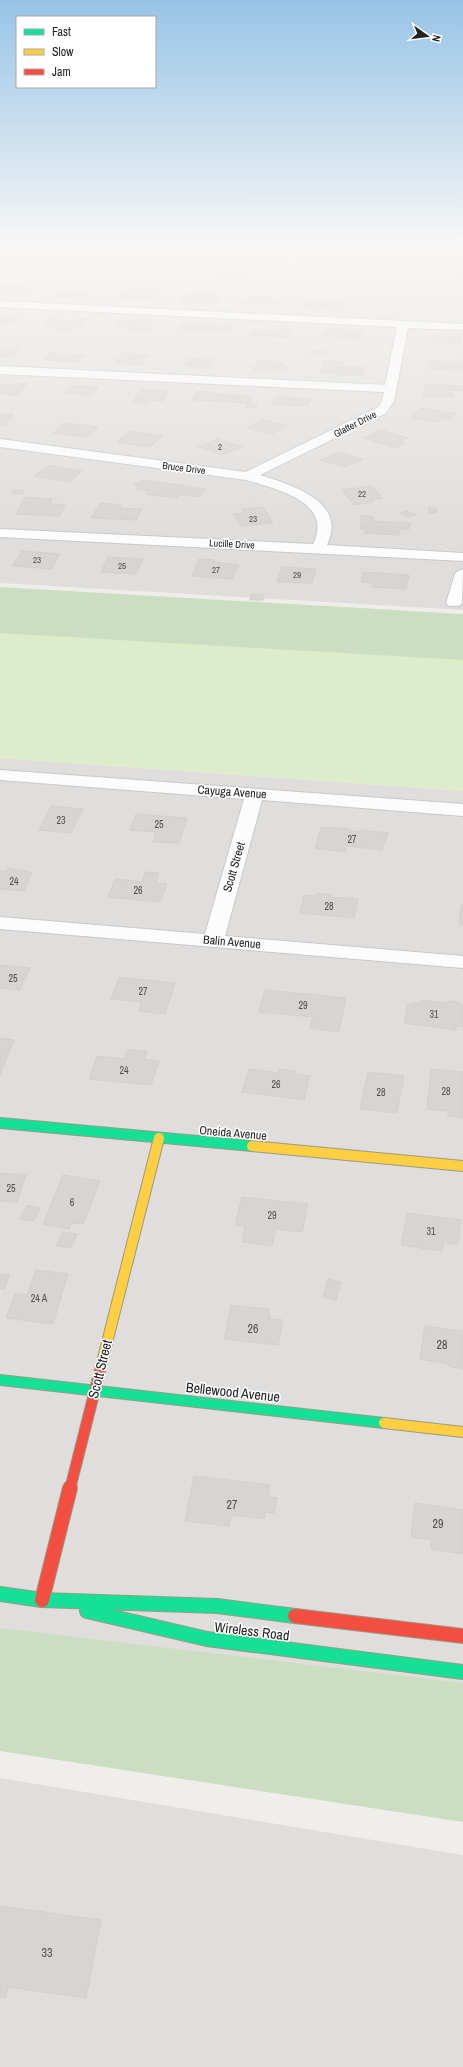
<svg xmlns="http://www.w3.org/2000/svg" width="463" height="2067" viewBox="0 0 463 2067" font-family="'Archivo Narrow',sans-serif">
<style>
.residential{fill:#dfdedc}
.grass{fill:#ddeccb}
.forest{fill:#cbdec1}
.building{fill:#d7d4d2;stroke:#d3d0cc}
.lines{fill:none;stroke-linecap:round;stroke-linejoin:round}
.street-casing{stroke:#c9c8c7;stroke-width:2}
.fast-far1-casing{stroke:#999a82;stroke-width:12}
.fast-casing{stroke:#999a82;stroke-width:16}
.slow-casing{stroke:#999a82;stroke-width:12}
.jam-far1-casing{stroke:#999a82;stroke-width:12}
.jam-casing{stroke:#999a82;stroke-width:16}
.street{fill:#fdfcfc;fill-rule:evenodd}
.fast-far1{stroke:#16e098;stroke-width:10}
.fast{stroke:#16e098;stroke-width:14}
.slow{stroke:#ffcf43;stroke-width:10}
.jam-far1{stroke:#f24e42;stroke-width:10}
.jam{stroke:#f24e42;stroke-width:14}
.labels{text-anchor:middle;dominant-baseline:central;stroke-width:3;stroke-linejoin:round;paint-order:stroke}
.far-number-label{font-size:9px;fill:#4f4e4e}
.far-street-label{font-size:10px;fill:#222;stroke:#fff}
.number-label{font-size:10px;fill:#4f4e4e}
.street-label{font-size:12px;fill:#222;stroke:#fff}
.near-number-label{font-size:12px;fill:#4f4e4e}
.near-street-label{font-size:14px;fill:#222;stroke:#fff}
</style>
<rect width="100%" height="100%" fill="#f0eeeb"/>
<path class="residential" d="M0,244H463V610L0,583Z
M0,758L463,791V1693L0,1631Z
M0,1778L463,1855V2067H0Z"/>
<path class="grass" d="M0,627L463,658V791L0,758Z"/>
<path class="forest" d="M0,587L463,614V660L0,633Z
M0,1628L463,1683V1822L0,1751Z"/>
<path class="building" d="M0,247L9,250L4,251L15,255L0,258Z
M105,252H143L142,256L134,258H104Z
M73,253L75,256L79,255L80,258H43L41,254Z
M164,253L174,252L202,253V257H194V259L164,258Z
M225,253L261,255V260L224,259Z
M283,253L311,254V263H301L302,260H295V259L283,258Z
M344,254L379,256L380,261H346Z
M417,255L433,256L434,263L408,262L407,256Z
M225,272L245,273L242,281L221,280Z
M14,283H20L22,285L20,287L35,288L30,293L4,292L0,294L1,285Z
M132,289L158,290L151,299H115L122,291H130Z
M58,291L92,292L88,298L54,296Z
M195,292L219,294L218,296H220L217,302H180L184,294L194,295Z
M254,295H267L265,298L280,299L278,305L240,304L244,297L253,298Z
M322,298L344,300L341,308L303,307L306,300L321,301Z
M9,316H18L11,324H0V317H7Z
M49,319L76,321L78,319H88L82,327H74L68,330H58L61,326H44Z
M118,320L153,322L148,331L126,330L128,327L114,326Z
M183,323L216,325L213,331L179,329Z
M217,326H233L230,332H214Z
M252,329L279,330L290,329L287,337L249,335Z
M325,329L362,331L358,340L322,335Z
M435,336L461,337L460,344L433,342Z
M12,347H20L13,358L0,357V349L9,350Z
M312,351L329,352L327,355L310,354Z
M50,353L85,355L80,362L45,360Z
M123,353L149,355L142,365L115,363Z
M200,357L214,358L210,368L184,366L189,359H198Z
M258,361L283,362L282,365L289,366L287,371L253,370Z
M324,361L344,362L342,367H363V368H365L362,376L320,373Z
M429,361L463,362V371L428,369Z
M16,383H28L17,395L0,394V384L14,385Z
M425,384L463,386V391L453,390L452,397L423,396Z
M71,386L98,387L93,395L66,393Z
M140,390L169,391L163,401L149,400L147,403L133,402Z
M198,391L213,392L212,394L252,396L249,403L193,400Z
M275,397L310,399L307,406L271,404Z
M248,403L258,404L255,408H245Z
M420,408L457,414L451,419L442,418L438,422L410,418Z
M0,414H14L5,425H0Z
M264,420L287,426L271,434L247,428Z
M65,423L98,427L86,437L53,433Z
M381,430L408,438L398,441L406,443L396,448L364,438Z
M130,431L163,436L150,447L117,442Z
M218,439L242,447L222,455L198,447Z
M338,452L363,459L345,467L320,460Z
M49,465L82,471L69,482L34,476Z
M143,480L206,489L199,497L181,494L177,498L145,494L149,491L135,489L138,485H133Z
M372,486L383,498L372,500L374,502L354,505L342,490Z
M13,490H25L22,494L11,493Z
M25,497L52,499L50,504L65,505L59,516L16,514Z
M100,503L121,505L119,508L142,509L136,520L91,518Z
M263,507L273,523L241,526L233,514L244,513L242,509Z
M428,508H436L437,513H429Z
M407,511L417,515L409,517L400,513Z
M365,515L374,517L373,521L410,523L409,529H400L399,535L364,533L365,529H360L362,519H360L361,516Z
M22,551L60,554L52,569L12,566Z
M108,557L143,559L136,574L101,572Z
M199,559L214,560L213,562L239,565L232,579L192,576Z
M282,567L316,569L312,583L277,582Z
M363,572L409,575L406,589L372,587L373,583L361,582Z
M252,594L264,595L263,600H250Z
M51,806L83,809L71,833L39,830Z
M136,814L187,818L179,843L153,842L156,832L130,830Z
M321,827L349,829L348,830L360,832L361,830L388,833L382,850L347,846L345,852L315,848Z
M8,868L32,873L24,891L0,889V871H7Z
M145,872L159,873L156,883L167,884L160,902L108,897L115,879L142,882Z
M317,893L331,895V897L358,899L354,918L300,913L304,895L317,896Z
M461,905H463V925H459Z
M0,965L30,968L20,990L0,988Z
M119,977L175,983L165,1014L139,1011L141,1002L111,999Z
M265,990L346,998L339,1032L310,1028L313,1017L259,1012Z
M425,1000L447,1003L448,1001L459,1002V1005H463V1027L455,1026L457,1030L404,1023L408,1005Z
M0,1038L14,1040L0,1075Z
M127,1050L147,1051L145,1059L159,1061L151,1085L89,1079L97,1056L124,1059Z
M249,1069L279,1073V1069L295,1071V1074L310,1076L304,1100L242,1092Z
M431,1069L463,1072V1118L448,1116V1111L427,1109Z
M368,1072L404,1076L397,1113L360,1109Z
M0,1173L26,1175L17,1202L0,1201Z
M63,1175L100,1181L83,1224L71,1223L69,1229L43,1224Z
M242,1197L308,1204L302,1232L276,1229L272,1246L242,1242L245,1227L235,1225Z
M27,1205L40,1208L34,1221L20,1219Z
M407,1213L461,1220L458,1244L444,1243L442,1251L401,1245Z
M63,1232L77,1234L71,1248L56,1246Z
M36,1270L68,1274L53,1324L6,1318L15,1294L27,1295Z
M0,1274L10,1275L4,1289L0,1288Z
M328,1279L341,1282L336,1300L323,1297Z
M231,1305L268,1309L270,1319L283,1320L278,1345L224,1339Z
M425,1326L463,1331V1369L448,1366L449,1364L420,1359Z
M194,1476L270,1485L268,1497L277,1498L274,1513L265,1512L264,1519L231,1515L229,1526L185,1521Z
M415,1503L463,1510V1554L431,1549L432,1540L411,1537Z
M0,1906L101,1920L86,1998L8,1987L6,1998L0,1997Z"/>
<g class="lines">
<defs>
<path id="street" d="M359,244H463V248L364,247Z
M0,301L463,324V330L408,328L394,401L386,413L260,475C291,485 348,501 327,545L463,553V561L0,537V529L313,544C334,502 276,489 246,480L0,447V439L246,472L378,407L382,401L384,392L0,374V366L385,385L397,327L0,307Z
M463,569L462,603L459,606H449L446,603L455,574L458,571Z
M0,770L463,804V816L262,800L225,936L463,956V968L0,929V917L205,934L244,799L0,780Z"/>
<path id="fast-far1" d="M0,1123L252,1146
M0,1380L384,1423"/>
<path id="fast" d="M0,1594L42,1600L217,1606L295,1616
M87,1611L207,1639L463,1672"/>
<path id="slow" d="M252,1146L463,1166
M101,1366L159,1138
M384,1423L463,1432"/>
<path id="jam-far1" d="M70,1489L101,1366"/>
<path id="jam" d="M42,1600L70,1488
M295,1616L463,1636"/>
</defs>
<use href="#street" class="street-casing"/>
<use href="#fast-far1" class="fast-far1-casing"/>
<use href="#fast" class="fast-casing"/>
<use href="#slow" class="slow-casing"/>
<use href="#jam-far1" class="jam-far1-casing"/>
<use href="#jam" class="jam-casing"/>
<use href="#street" class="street"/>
<use href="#fast-far1" class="fast-far1"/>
<use href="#fast" class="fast"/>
<use href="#slow" class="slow"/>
<use href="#jam-far1" class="jam-far1"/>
<use href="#jam" class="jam"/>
</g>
<linearGradient id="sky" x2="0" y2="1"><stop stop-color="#97c4e6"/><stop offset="0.46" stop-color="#f8f7f6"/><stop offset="1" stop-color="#f8f7f6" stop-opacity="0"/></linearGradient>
<rect width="463" height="533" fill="url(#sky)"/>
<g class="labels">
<g class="far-number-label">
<text x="220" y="447">2</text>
<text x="362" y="494">22</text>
<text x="253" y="519">23</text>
<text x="37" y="560">23</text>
<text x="122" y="566">25</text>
<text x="216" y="570">27</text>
<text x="297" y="575">29</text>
</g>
<g class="far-street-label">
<text transform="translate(355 424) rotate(-27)">Glatter Drive</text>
<text transform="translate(184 468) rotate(7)">Bruce Drive</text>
<text transform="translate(232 544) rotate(3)">Lucille Drive</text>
</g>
<g class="number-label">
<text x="61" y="820">23</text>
<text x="159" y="824">25</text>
<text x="352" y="839">27</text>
<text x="14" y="881">24</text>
<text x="138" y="890">26</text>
<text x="329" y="906">28</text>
<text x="13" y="978">25</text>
<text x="143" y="991">27</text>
<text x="303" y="1005">29</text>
<text x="434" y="1014">31</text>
<text x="124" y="1070">24</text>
<text x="276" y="1084">26</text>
<text x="446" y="1091">28</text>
<text x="381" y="1092">28</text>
<text x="11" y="1188">25</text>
<text x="72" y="1202">6</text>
<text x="272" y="1215">29</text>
<text x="431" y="1231">31</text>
<text x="39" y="1298">24 A</text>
</g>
<g class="street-label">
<text transform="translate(232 792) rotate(4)">Cayuga Avenue</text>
<text transform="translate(234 867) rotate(-74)">Scott Street</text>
<text transform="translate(232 942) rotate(5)">Balin Avenue</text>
<text transform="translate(233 1133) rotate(5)">Oneida Avenue</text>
</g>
<g class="near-number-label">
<text x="253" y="1329">26</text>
<text x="442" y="1345">28</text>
<text x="232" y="1505">27</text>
<text x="438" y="1524">29</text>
<text x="47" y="1953">33</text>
</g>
<g class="near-street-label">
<text transform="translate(100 1369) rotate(-76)">Scott Street</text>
<text transform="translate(233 1392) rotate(6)">Bellewood Avenue</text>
<text transform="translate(252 1631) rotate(7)">Wireless Road</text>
</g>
</g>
<rect x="16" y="16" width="140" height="72" fill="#ffffff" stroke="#a7a7a7"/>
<rect x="24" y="29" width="20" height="6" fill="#16e098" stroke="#a7a7a7"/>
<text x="52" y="36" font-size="12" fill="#222222">Fast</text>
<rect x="24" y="49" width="20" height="6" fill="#ffcf43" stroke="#a7a7a7"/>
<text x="52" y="56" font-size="12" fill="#222222">Slow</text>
<rect x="24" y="69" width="20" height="6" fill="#f24e42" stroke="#a7a7a7"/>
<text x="52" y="76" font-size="12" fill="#222222">Jam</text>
<g transform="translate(427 36) rotate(104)" stroke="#ffffff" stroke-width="3" paint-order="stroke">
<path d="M0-3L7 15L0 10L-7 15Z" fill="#222222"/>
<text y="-6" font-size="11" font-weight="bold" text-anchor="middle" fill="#222222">N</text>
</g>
</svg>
